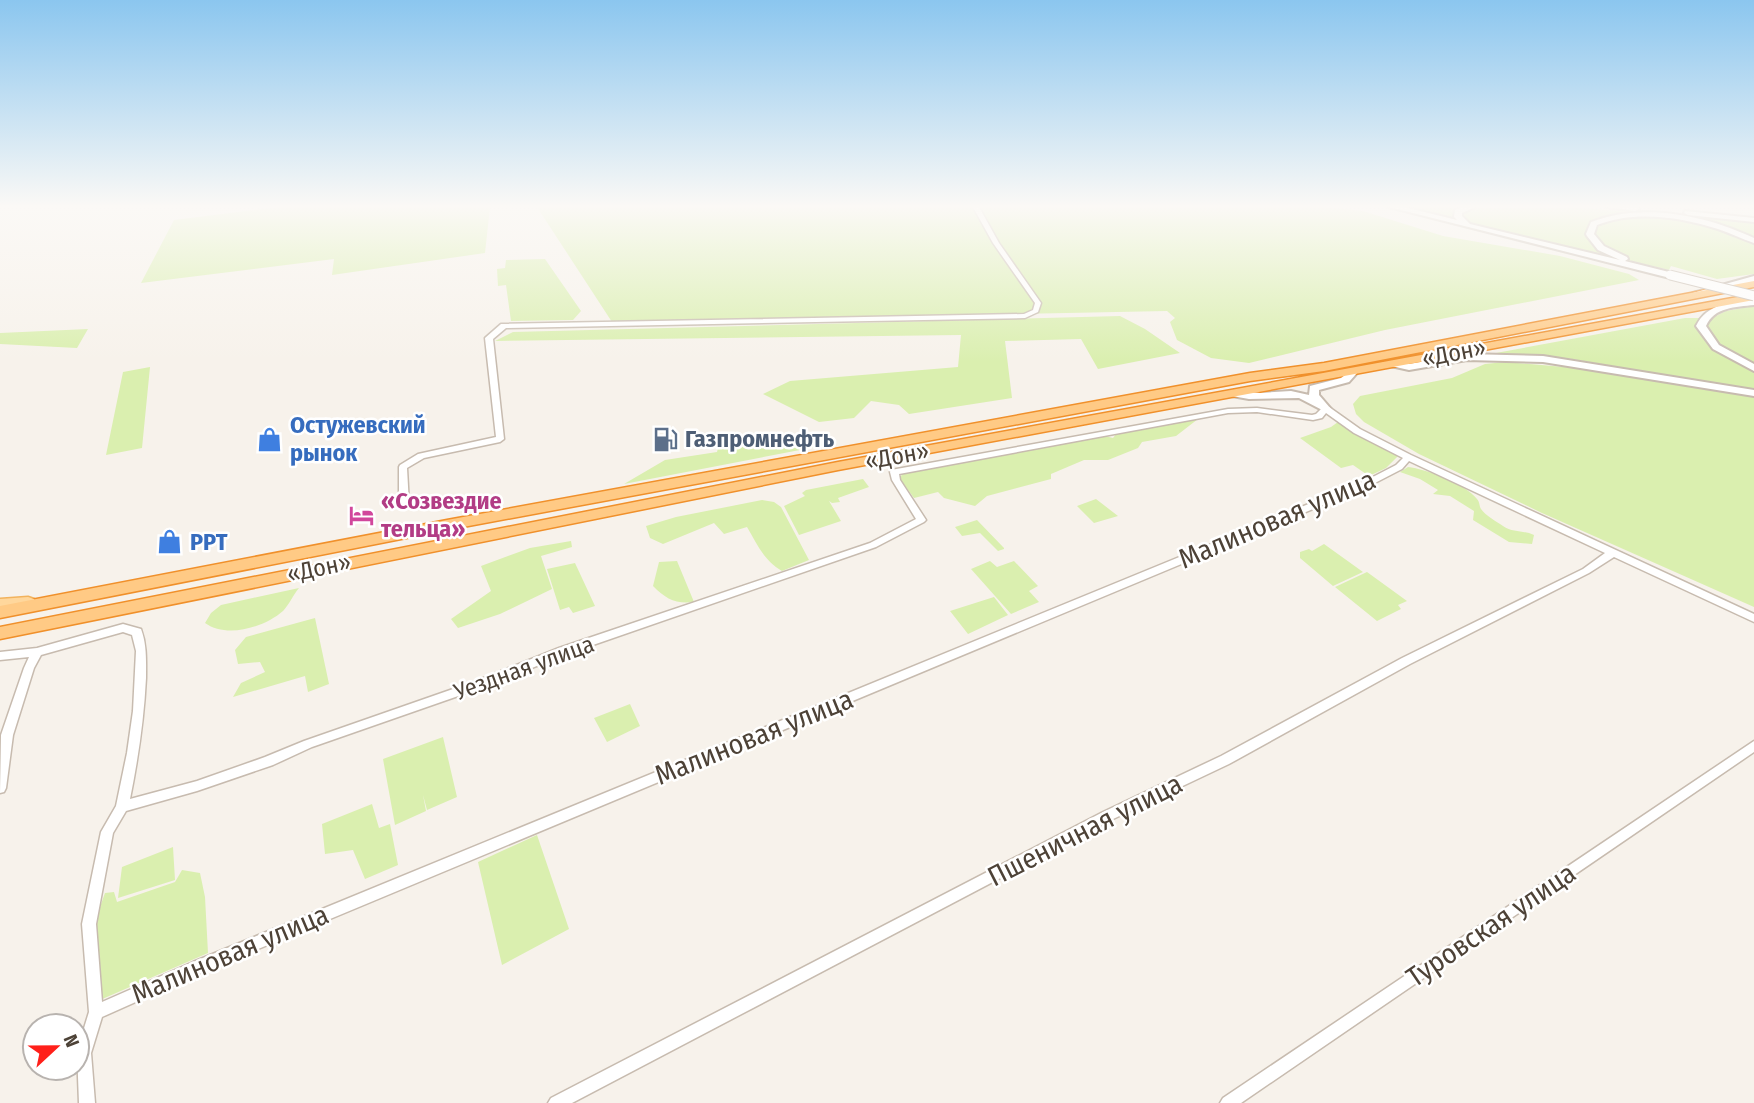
<svg xmlns="http://www.w3.org/2000/svg" width="1754" height="1103" viewBox="0 0 1754 1103" font-family="'Fira Sans Condensed',sans-serif">
<style>
.green{fill:#daefaf}
.lines{fill:none;stroke-linecap:round;stroke-linejoin:round}
.minor-casing{stroke:#c7bbaf;stroke-width:3}
.tertiary-casing{stroke:#c7bbaf;stroke-width:4}
.primary-casing{stroke:#f2b35d;stroke-width:3}
.trunk-casing{stroke:#f0902b;stroke-width:3}
.minor{fill:#fff;fill-rule:evenodd}
.tertiary{fill:#fff;fill-rule:evenodd}
.primary{fill:#ffd79c;fill-rule:evenodd}
.trunk{fill:#ffca85;fill-rule:evenodd}
.tertiary-bridge-casing{stroke:#c7bbaf;stroke-width:11;stroke-linecap:butt}
.tertiary-bridge{stroke:#fff;stroke-width:9}
.labels{text-anchor:middle;dominant-baseline:central;stroke-width:5;stroke-linejoin:round;paint-order:stroke}
.street-label{font-size:24px;fill:#4d4237;stroke:#fff}
.shop-label{font-size:24px;font-weight:bold;fill:#366cbe;stroke:#fff;text-anchor:start}
.service-label{font-size:24px;font-weight:bold;fill:#4e5e75;stroke:#fff;text-anchor:start}
.hotel-label{font-size:24px;font-weight:bold;fill:#b23c85;stroke:#fff;text-anchor:start}
.near-street-label{font-size:28px;fill:#4d4237;stroke:#fff}
</style>
<rect width="100%" height="100%" fill="#f7f2eb"/>
<path class="green" d="M279,207H490L485,253L332,275L334,259L141,283L174,220Z
M537,207H1325L1363,211L1443,236L1560,256L1629,274L1639,280L1385,330L1249,363L1211,358L1177,340L1170,322L1175,318L1167,311L612,322Z
M1400,207L1582,208L1754,222V274L1717,279L1671,266L1669,270Z
M545,259L581,311L573,320L511,321L506,285L498,286L497,269L505,268L506,260Z
M1754,306V390L1572,359L1496,353L1685,318H1712L1726,311Z
M1120,316L1145,329L1180,353L1098,369L1081,339L1005,341L1012,398L909,414L899,405L871,401L854,418L819,422L763,394L790,381L958,367L961,335L495,341L513,332Z
M88,329L77,348L0,344V333Z
M1505,362L1599,370L1754,396V607L1542,513L1419,454L1364,422L1356,414L1353,404L1360,396L1452,378L1485,364Z
M150,367L142,448L106,455L123,372Z
M1198,419L1176,436L1142,442L1138,448L1108,460H1084L1051,474V479L987,496L975,506L944,498L938,492L914,498L900,479L902,474L916,470L1105,436L1113,438L1117,433Z
M1338,422L1398,456L1386,468L1369,476L1353,465L1341,468L1300,438L1331,427Z
M783,434L826,445L624,484L665,460L717,452L718,448L747,443L763,444L766,438Z
M1408,467C1426,469 1466,484 1477,499C1480,502 1479,506 1481,509C1485,515 1497,522 1503,526C1513,533 1524,530 1534,535L1532,544L1509,542L1473,520L1474,511L1450,496L1433,494L1438,490L1420,479L1400,472Z
M863,479L869,487L838,498L840,502L832,503L829,501L841,521L799,535L784,506L805,496L802,493L806,490Z
M1096,499L1118,516L1094,523L1077,506Z
M762,500L774,502L781,507L809,560L782,571C764,561 757,544 747,527L724,534L714,523L663,544L650,538L646,526L676,517Z
M977,520L1004,548V549L998,551L980,533L962,536L955,527Z
M571,541L572,547L541,556L552,589L500,614L458,628L451,619L491,591L481,566L530,548Z
M1324,544L1363,572L1333,586L1300,558V552L1309,549L1312,551Z
M677,561L694,602C675,604 666,599 653,586L659,562Z
M990,561L997,567L1014,561L1038,586L1029,591L1039,602L1011,614L971,569Z
M575,563L595,606L573,613L569,607L560,610L547,569Z
M1367,572L1407,601L1398,605L1401,609L1377,621L1335,587Z
M299,588C293,595 289,605 283,611C265,627 227,639 205,623L211,613L221,605Z
M994,597L1008,615L968,634L950,611Z
M315,618L329,684L308,692L305,676L233,697L241,683L265,672L260,662L238,664L235,650L246,637Z
M630,704L640,726L607,742L594,718Z
M443,737L457,797L427,810L423,795L426,811L395,825L383,759Z
M372,804L379,828L390,824L398,865L365,879L353,850L325,854L322,824Z
M537,835L569,929L502,965L478,862Z
M173,847L175,880L118,898L122,867Z
M182,870L200,873L205,897L208,953L100,1000L95,921L105,893L114,892L117,902L175,882Z"/>
<g class="lines">
<defs>
<path id="minor" d="M973,207H979L999,243L1041,303L1038,312L1025,318L506,328L493,339L504,439L500,442L424,458L407,468L409,505L404,508L399,505V467L400,465L418,454L496,437L485,338L501,324L1024,314L1033,310L1035,303L993,243Z
M1323,407H1329L1360,429L1411,455L1754,614V622L1614,557L1589,573L1410,664L1229,764L1111,820L572,1103H548L551,1098L1103,812L1221,756L1402,658L1583,569L1605,553L1409,461L1402,469L1373,484L203,972L102,1017L91,1053L95,1103H79L77,1051L89,1012L82,924L101,832L116,806L127,753L133,711L136,651L132,635L123,632L41,655L34,668L13,735L6,788L4,792L0,793L1,735L24,668L29,657L0,660V652L37,648L123,624L141,629C147,645 146,661 146,678C144,720 138,759 130,799L197,781L265,757L304,741L476,681L559,648L870,543L916,519L892,480L890,472L891,470L1228,409L1257,408L1312,415L1316,414ZM1257,412L1313,420L1322,418L1326,413L1354,433L1403,458L1396,465L1367,480L193,962L102,1002L96,924L113,833L126,811L197,791L273,765L312,747L484,687L567,654L876,547L924,522L926,520L900,480L899,474L1228,413Z
M1754,741V752L1241,1103H1220L1223,1098Z"/>
<path id="tertiary" d="M1389,207H1404L1457,220L1454,217L1455,210L1463,207H1475L1462,213V216L1470,224L1620,260L1598,250L1587,236L1586,234L1591,222C1642,202 1706,215 1754,238V243C1742,239 1730,233 1718,229C1680,217 1635,210 1597,225L1594,234L1604,246L1627,257L1628,259L1625,261L1673,273V277L1670,278Z
M1607,207H1638L1639,209L1635,211Z
M1685,211L1754,218V222L1688,215L1684,213Z
M1754,276V282L1697,296L1693,293Z
M1754,299V305C1736,307 1714,307 1706,326L1719,345L1754,364V371L1713,349L1696,326C1707,303 1732,302 1754,299Z
M1467,354L1543,356L1754,390V396L1543,362L1467,360L1409,370L1391,366L1389,364L1394,361L1409,364Z
M1352,370L1357,373L1349,382L1319,390V395L1331,409L1326,412L1299,398L1249,399L1232,396L1231,394L1236,391L1260,393L1291,391L1309,395L1310,386L1341,378Z"/>
<path id="primary" d="M28,597L34,599L36,603L34,607L0,611V599Z"/>
<path id="trunk" d="M1754,281V287L1324,371L1250,381L447,530L0,618V606L447,520L1250,373L1324,363Z
M1754,294V300L838,470L0,639V627L838,462Z"/>
</defs>
<use href="#minor" class="minor-casing"/>
<use href="#tertiary" class="tertiary-casing"/>
<use href="#primary" class="primary-casing"/>
<use href="#trunk" class="trunk-casing"/>
<use href="#minor" class="minor"/>
<use href="#tertiary" class="tertiary"/>
<use href="#primary" class="primary"/>
<use href="#trunk" class="trunk"/>
<defs>
<path id="tertiary-bridge" d="M1670,275L1754,296"/>
</defs>
<use href="#tertiary-bridge" class="tertiary-bridge-casing"/>
<use href="#tertiary-bridge" class="tertiary-bridge"/>
</g>
<linearGradient id="sky" x2="0" y2="1"><stop stop-color="#8bc6ef"/><stop offset="0.57" stop-color="#fbf9f6"/><stop offset="1" stop-color="#fbf9f6" stop-opacity="0"/></linearGradient>
<rect width="1754" height="362" fill="url(#sky)"/>
<defs>
<symbol id="shop-bare" viewBox="-9 -9 18 18"><path d="M-5-2.5h2.3a2.7 3.5 0 0 1 5.4 0H5L5.5 6h-11ZM-1.5-2.5h3a1.5 2.3 0 0 0-3 0Z" fill="#3f7fe0" stroke="#fff" stroke-width="2.5" paint-order="stroke"/></symbol>
<symbol id="fuel-bare" viewBox="-9 -9 18 18"><path d="M-5.5-6h7V0h2V4h1.3V-2.5L3-4.5l.8-.8L6-3V5H2.5V1h-1V6h-7ZM-4.2-4.7v3.2H.2V-4.7Z" fill="#5c6f8a" stroke="#fff" stroke-width="2.5" paint-order="stroke"/></symbol>
<symbol id="hotel-bare" viewBox="-9 -9 18 18"><path d="M-6-4.5h1.5V1H6V5H4.5V3h-9V5H-6ZM-4 0a1.8 1.8 0 1 1 3.6 0ZM.5 0V-2.5h3Q6-2.5 6 0Z" fill="#d1479c" stroke="#fff" stroke-width="2.5" paint-order="stroke"/></symbol>
</defs>
<g fill-rule="evenodd">
<use href="#shop-bare" x="252" y="422" width="35" height="35"/>
<use href="#fuel-bare" x="648" y="422" width="35" height="35"/>
<use href="#hotel-bare" x="344" y="498" width="35" height="35"/>
<use href="#shop-bare" x="152" y="524" width="35" height="35"/>
</g>
<g class="labels">
<g class="street-label">
<text transform="translate(1454 353) rotate(-11)">«Дон»</text>
<text transform="translate(897 456) rotate(-10)">«Дон»</text>
<text transform="translate(319 568) rotate(-12)">«Дон»</text>
<text transform="translate(524 668) rotate(-20)">Уездная улица</text>
</g>
<g class="shop-label">
<text x="290" y="425">Остужевский<tspan x="290" dy="28">рынок</tspan></text>
<text x="190" y="542">РРТ</text>
</g>
<g class="service-label">
<text x="685" y="439">Газпромнефть</text>
</g>
<g class="hotel-label">
<text x="381" y="501">«Созвездие<tspan x="381" dy="28">тельца»</tspan></text>
</g>
<g class="near-street-label">
<text transform="translate(1277 519) rotate(-23)">Малиновая улица</text>
<text transform="translate(754 737) rotate(-22)">Малиновая улица</text>
<text transform="translate(1085 830) rotate(-27)">Пшеничная улица</text>
<text transform="translate(1491 925) rotate(-34)">Туровская улица</text>
<text transform="translate(230 954) rotate(-23)">Малиновая улица</text>
</g>
</g>
<g transform="translate(56 1047) rotate(68)"><circle r="33" fill="#ffffff" stroke="#b8b3af" stroke-width="2"/>
<path d="M0-5L12 26L0 18L-12 26Z" fill="#ff201a"/>
<text y="-10" font-size="19" font-weight="bold" text-anchor="middle" fill="#4d4237">N</text>
</g>
</svg>
